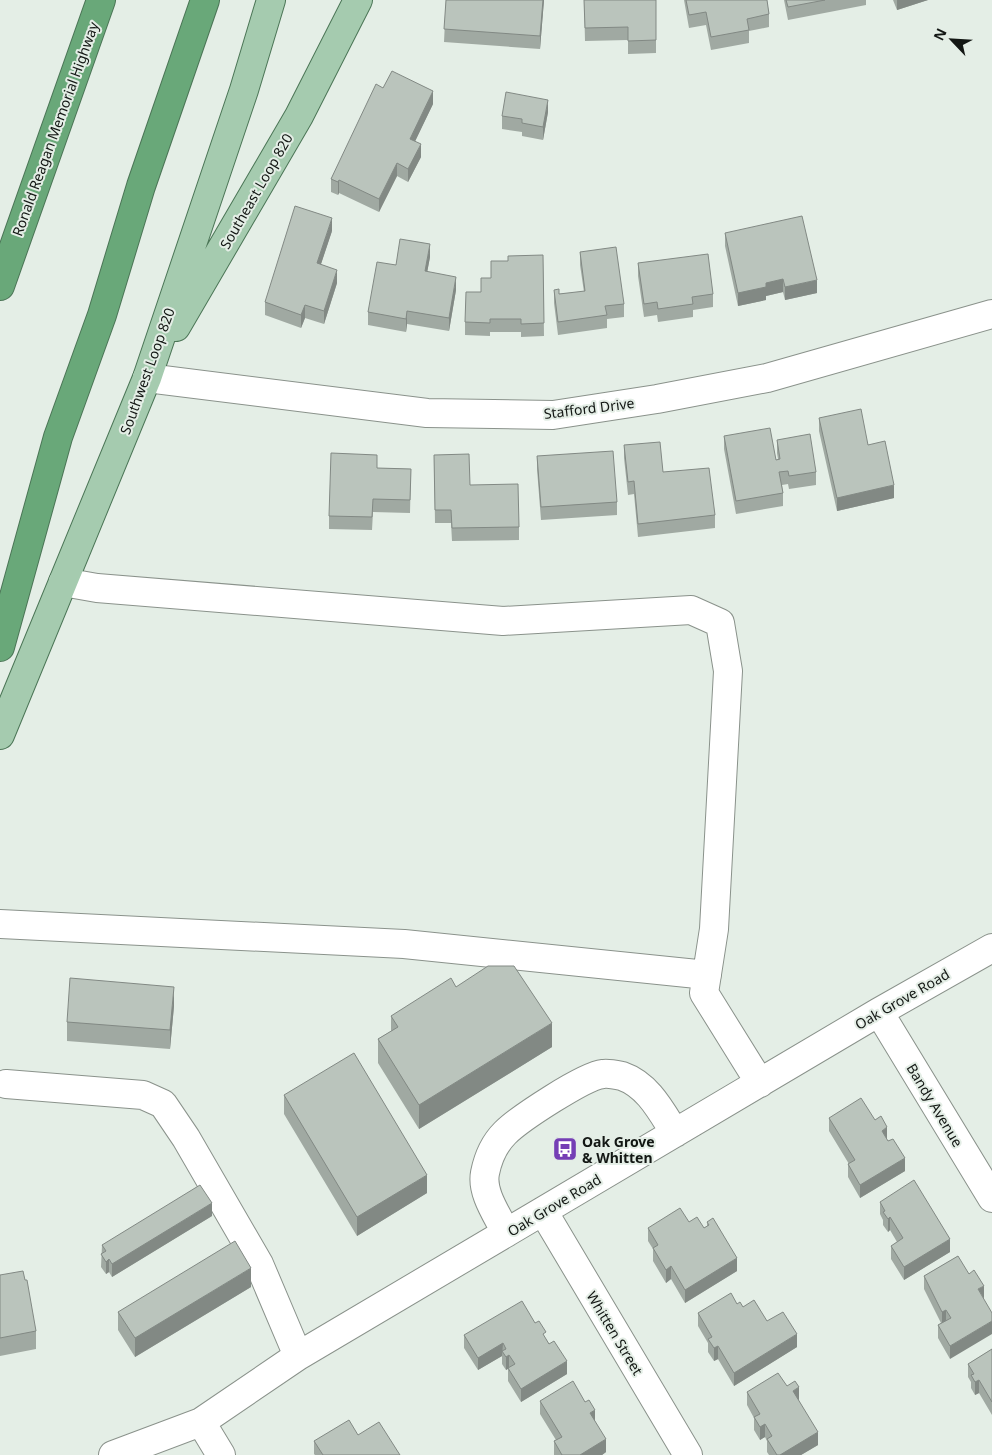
<svg xmlns="http://www.w3.org/2000/svg" width="992" height="1455" viewBox="0 0 992 1455" font-family="'Noto Sans',sans-serif">
<style>
.lines{fill:none;stroke-linecap:round;stroke-linejoin:round}
.minor-casing{stroke:#8a928b;stroke-width:30}
.major-casing{stroke:#4b7556;stroke-width:30}
.highway-casing{stroke:#4b7556;stroke-width:30}
.minor{stroke:#fff;stroke-width:28}
.major{stroke:#a5cbaf;stroke-width:28}
.highway{stroke:#69a879;stroke-width:28}
.wall{fill:#a0a9a2}
.shaded-wall{fill:#828984}
.building{fill:#bac4bc;stroke:#828984}
.labels{text-anchor:middle;dominant-baseline:central;stroke-width:4;stroke-linejoin:round;paint-order:stroke}
.street-label{font-size:14px;fill:#131714;stroke:#e4eee6}
.poi-label{font-size:14px;font-weight:bold;fill:#131714;stroke:#e4eee6;text-anchor:start}
</style>
<rect width="100%" height="100%" fill="#e4eee6"/>
<g class="lines">
<defs>
<path id="minor" d="M147,378L427,413L553,415L657,399L767,378L992,314
M63,582L97,588L503,621L691,610L720,623L728,671L714,929L704,993L760,1083
M0,924L404,944L707,975
M879,1012L992,1198
M6,1084L143,1095L163,1104L186,1138L259,1264L298,1356
M543,1211L688,1455
M506,1233C498,1216 481,1193 485,1173C488,1158 494,1144 505,1133C519,1119 584,1076 603,1074C608,1073 617,1075 622,1076C648,1085 661,1111 675,1133
M201,1422L221,1455
M113,1455L201,1422L298,1356L879,1012L992,948"/>
<path id="major" d="M176,327L299,116L358,0
M0,735L147,378L244,90L271,0"/>
<path id="highway" d="M0,286L101,0
M0,647L58,437L102,315L141,186L205,0"/>
</defs>
<use href="#minor" class="minor-casing"/>
<use href="#major" class="major-casing"/>
<use href="#highway" class="highway-casing"/>
<use href="#minor" class="minor"/>
<use href="#major" class="major"/>
<use href="#highway" class="highway"/>
</g>
<path class="wall" d="M446,0H544L540,49L444,42Z
M584,0H656V53L628,54V40L585,41Z
M684,0H767L769,14V27L749,31V43L711,50L706,25L689,28Z
M784,0H866V5L788,20Z
M893,0H928L897,10Z
M383,88L433,104L415,141L421,157L408,182L397,176L379,212L339,193L338,195L331,192V179Z
M548,112L543,140L522,136V132L502,129V116Z
M332,231L321,264L337,283L324,324L305,318L301,328L265,315V302Z
M725,233L817,293L785,300L783,292L766,296V300L738,306L725,246Z
M580,252L624,304V317L607,319V328L558,335L554,303V290L559,294L584,292L580,265Z
M543,255L544,336L521,337V332H490V336L465,335V322L481,292L491,278L508,261Z
M430,257L427,272L456,290L449,331L407,324L406,332L368,325V312L396,265Z
M638,263L713,294V307L693,310V317L658,322L657,315L644,317L638,276Z
M819,418L868,445L894,498L837,511L819,431Z
M724,436L776,460L778,459L777,453V440L816,472V485L789,489L788,484L782,485L783,493V506L736,514L724,449Z
M624,445L663,472L715,515V528L638,537L634,494L628,495L624,458Z
M434,455L519,527V540L452,541L451,523H435Z
M537,456L617,502V515L541,520L537,469Z
M377,468L411,469L410,513L373,512L372,530L329,529V516Z
M456,987L552,1047L419,1129L378,1063V1039L391,1031V1016Z
M174,1006L170,1049L67,1041V1022Z
M284,1095L427,1193L357,1236L284,1114Z
M829,1118L887,1140L905,1171L860,1198L848,1177V1164H849L829,1131Z
M880,1202L950,1252L904,1280L891,1259V1246L897,1242L890,1230L888,1232L883,1225V1220L880,1214Z
M212,1216L112,1277L109,1272L106,1274L101,1267L102,1245Z
M689,1222L704,1228L707,1226V1222L737,1271L685,1303L671,1279L666,1283L653,1261V1249L648,1241V1228Z
M958,1256L950,1359L938,1338V1325L941,1323L924,1289V1276Z
M0,1275L36,1331V1349L0,1356Z
M251,1287L135,1357L118,1330V1312Z
M737,1304L767,1321L797,1347L734,1386L718,1359L714,1361L708,1352V1343L698,1326V1313Z
M464,1335L546,1339L567,1374L521,1402L508,1381V1369L506,1370L502,1364V1356L478,1370L464,1348Z
M992,1349V1415L979,1393L975,1395L971,1388V1382L968,1377V1364Z
M787,1386L799,1400L798,1401L818,1445L801,1455H769L767,1452V1441L765,1437L760,1440L754,1430V1418L747,1405V1392Z
M540,1401L595,1421L606,1452L602,1455H554V1441L556,1440L540,1414Z
M358,1435L400,1455H315L314,1454V1441Z"/>
<path class="shaded-wall" d="M543,0H544L540,49V36Z
M897,0H928L897,10Z
M433,91V104L410,152V139Z
M548,100V112L543,140V127Z
M421,144V157L408,182V169Z
M397,163V176L379,212V199Z
M339,180V193L338,195V182Z
M332,218V231L317,276V263Z
M430,244V257L425,284V271Z
M337,270V283L324,324V311Z
M456,277V290L449,331V318Z
M783,279V292L766,296V300L738,306V293L766,283Z
M817,280V293L785,300V287Z
M305,305V318L301,328V315Z
M407,311V324L406,332V319Z
M894,485V498L837,511V498Z
M174,987V1006L170,1049V1030Z
M552,1023V1047L419,1129V1105Z
M887,1127V1140L882,1131Z
M905,1158V1171L860,1198V1185Z
M427,1175V1193L357,1236V1217Z
M212,1203V1216L112,1277V1264Z
M890,1217V1230L888,1232V1219Z
M950,1239V1252L904,1280V1267Z
M737,1258V1271L685,1303V1290Z
M109,1259V1272L106,1274V1262Z
M671,1266V1279L666,1283V1270Z
M251,1268V1287L135,1357V1338Z
M984,1286V1299L978,1289Z
M946,1310V1323L942,1325V1312Z
M992,1321V1334L950,1359V1346Z
M797,1334V1347L734,1386V1373Z
M503,1343L502,1356L478,1370V1358Z
M718,1346V1359L714,1361V1348Z
M509,1355V1368L506,1370V1357Z
M567,1361V1374L521,1402V1389Z
M979,1380V1393L975,1395V1382Z
M799,1387V1400L793,1404V1391Z
M595,1410V1423L590,1413Z
M765,1424V1437L760,1440V1427Z
M818,1432V1445L801,1455H780Z
M606,1439V1452L602,1455H580Z"/>
<path class="building" d="M446,0H543L540,36L444,29Z
M584,0H656V40L628,41V27L585,28Z
M686,0H767L769,14L747,19L749,30L711,37L706,12L689,15Z
M786,0H825L788,7Z
M392,71L433,91L410,139L421,144L408,169L397,163L379,199L339,180L338,182L331,179L376,84L383,88Z
M506,92L548,100L543,127L522,123V119L502,116Z
M295,206L332,218L317,263L337,270L324,311L305,305L301,315L265,302Z
M802,216L817,280L785,287L783,279L766,283V287L738,293L725,233Z
M400,239L430,244L425,271L456,277L449,318L407,311L406,319L368,312L377,262L396,265Z
M616,247L624,304L605,306L607,315L558,322L554,290L559,289V294L585,291L580,252Z
M708,254L713,294L692,297L693,304L658,309L657,302L644,304L638,263Z
M543,255L544,323L521,324V319H490V323L465,322L466,292H481V278H491V261H508V256Z
M861,409L868,445L885,441L894,485L837,498L819,418Z
M770,428L776,460L780,459L777,440L810,434L816,472L789,476L788,471L779,472L783,493L736,501L724,436Z
M660,442L663,472L709,468L715,515L638,524L634,481L628,482L624,445Z
M613,451L617,502L541,507L537,456Z
M331,453L377,455V468L411,469L410,500L373,499L372,517L329,516Z
M469,454L470,485L518,484L519,527L452,528L451,510H435L434,455Z
M488,966H514L552,1023L419,1105L378,1039L398,1027L391,1016L451,978L456,987Z
M70,978L174,987L170,1030L67,1022Z
M354,1053L427,1175L357,1217L284,1095Z
M861,1098L875,1120L881,1116L887,1127L882,1131L888,1141L893,1139L905,1158L860,1185L848,1164L855,1160L829,1118Z
M914,1180L950,1239L904,1267L891,1246L903,1238L890,1217L888,1219L883,1212L885,1211L880,1202Z
M200,1185L212,1203L112,1264L109,1259L106,1262L101,1254L106,1251L102,1245Z
M680,1208L689,1222L697,1217L704,1228L709,1225L707,1222L713,1218L737,1258L685,1290L671,1266L666,1270L653,1248L658,1245L648,1228Z
M235,1241L251,1268L135,1338L118,1312Z
M958,1256L969,1274L974,1270L984,1286L978,1289L992,1313V1321L950,1346L938,1325L951,1318L946,1310L942,1312L924,1276Z
M23,1271L25,1280H27L36,1331L0,1338V1275Z
M731,1293L737,1304L740,1302L743,1307L754,1300L767,1321L783,1312L797,1334L734,1373L718,1346L714,1348L708,1339L712,1337L698,1313Z
M522,1301L535,1323L539,1321L546,1332L543,1334L549,1344L554,1341L567,1361L521,1389L508,1368L515,1364L509,1355L506,1357L502,1351L506,1349L503,1343L478,1358L464,1335Z
M992,1349V1402L979,1380L975,1382L971,1375L974,1374L968,1364Z
M778,1373L787,1386L795,1381L799,1387L793,1391L818,1432L780,1455H777L767,1439L772,1436L765,1424L760,1427L754,1417L760,1414L747,1392Z
M573,1381L585,1402L589,1400L595,1410L590,1413L606,1439L580,1455H562L554,1441L562,1437L540,1401Z
M349,1420L358,1435L379,1422L400,1455H323L314,1441Z"/>
<defs>
<symbol id="bus-square" viewBox="-11 -11 22 22"><rect x="-9" y="-9" width="18" height="18" rx="4" fill="#753eb5" stroke="#e4eee6"/><path d="M-5-6H5V4H4V6H2V4H-2V6H-4V4H-5ZM-3.5-4V0h7V-4ZM-3.5 1.2v1.5H-2V1.2ZM2 1.2v1.5H3.5V1.2Z" fill="#fff"/></symbol>
</defs>
<g fill-rule="evenodd">
<use href="#bus-square" x="551" y="1135" width="28" height="28"/>
</g>
<g class="labels">
<g class="street-label">
<text transform="translate(55 129) rotate(-70)">Ronald Reagan Memorial Highway</text>
<text transform="translate(256 191) rotate(-60)">Southeast Loop 820</text>
<text transform="translate(147 371) rotate(-70)">Southwest Loop 820</text>
<text transform="translate(589 408) rotate(-7)">Stafford Drive</text>
<text transform="translate(902 999) rotate(-30)">Oak Grove Road</text>
<text transform="translate(935 1105) rotate(59)">Bandy Avenue</text>
<text transform="translate(554 1205) rotate(-31)">Oak Grove Road</text>
<text transform="translate(615 1333) rotate(59)">Whitten Street</text>
</g>
<g class="poi-label">
<text x="582" y="1141">Oak Grove<tspan x="582" dy="16">&amp; Whitten</tspan></text>
</g>
</g>
<g transform="translate(952 40) rotate(295)" stroke="#e4eee6" stroke-width="4" paint-order="stroke">
<path d="M0-4L9 19L0 12L-9 19Z" fill="#131714"/>
<text y="-8" font-size="14" font-weight="bold" text-anchor="middle" fill="#131714">N</text>
</g>
</svg>
